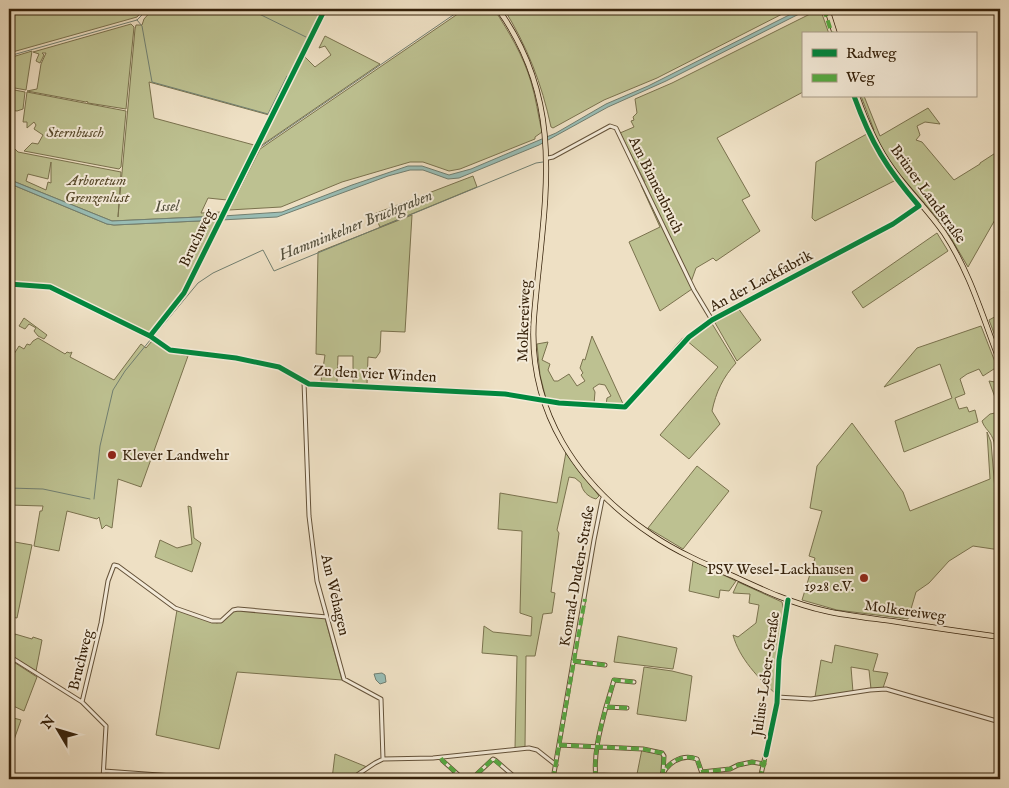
<svg xmlns="http://www.w3.org/2000/svg" width="1009" height="788" viewBox="0 0 1009 788" font-family="'IM FELL English',serif">
<style>
.green{fill:#bdc191;stroke:#7a724e;fill-rule:evenodd}
.water{fill:#99bdb5;stroke:#717f71}
.lines{fill:none;stroke-linecap:round;stroke-linejoin:round}
.stream{stroke:#717f71;stroke-width:1}
.minor-casing{stroke:#645239;stroke-width:5}
.major-casing{stroke:#36220b;stroke-width:6}
.minor{stroke:#f4ebd9;stroke-width:3}
.major{stroke:#eee0c4;stroke-width:4.5}
.quiet{stroke:#55aa41;stroke-width:4;stroke-dasharray:8 4;stroke-linecap:butt}
.cycleway-casing{stroke:#f4ebd9;stroke-width:8}
.cycleway{stroke:#00873e;stroke-width:5}
.poi-dot{fill:#8f2418;stroke:#f4ebd9;stroke-width:2}
.labels{text-anchor:middle;dominant-baseline:central;stroke-width:4;stroke-linejoin:round;paint-order:stroke}
.park-label{font-size:15px;font-style:italic;fill:#584a2c;stroke:#f4ebd9}
.street-label{font-size:15px;fill:#36220b;stroke:#f4ebd9}
.poi-label{font-size:15px;fill:#36220b;stroke:#f4ebd9;text-anchor:start}
.water-label{font-size:16px;font-style:italic;fill:#54503e;stroke:#f4ebd9}
</style>
<rect width="100%" height="100%" fill="#eee0c4"/>
<filter id="stains"><feTurbulence type="fractalNoise" baseFrequency=".004" numOctaves="4"/><feColorMatrix values="0 0 0 0 .2 0 0 0 0 .09 0 0 0 0 .02 0 0 0 .5 -.17"/></filter>
<radialGradient id="worn" r=".72"><stop offset=".6" stop-color="#630" stop-opacity="0"/><stop offset="1" stop-color="#630" stop-opacity=".3"/></radialGradient>
<path class="green" d="M9,9H145L137,17L9,53Z
M153,9H322L269,115L149,82L154,118L254,145L227,200L208,198L201,213L221,212L220,216L112,221L13,181L12,176H9V153L13,152L14,148L18,152L121,172L118,217L135,29L136,25H142L144,19ZM51,162V183L48,182L46,190L26,181L28,174L48,179Z
M465,9H494C509,32 523,55 531,82C536,98 538,115 542,132L535,137V139L460,169L449,171L423,162H410L342,182L281,207L229,210L260,149Z
M504,9H792L657,78L604,100L553,128L551,127C542,84 527,46 504,9Z
M816,11H821L829,34H803V92L717,138L750,196L742,200L760,231L716,261L713,258L696,268L691,282L671,238L669,239L692,289L660,311L629,242L660,227L641,185L645,182L620,133L634,127L631,121L634,120L633,117L637,113L635,99L672,83Z
M131,24L134,27L126,109L88,103L87,101L86,102L27,91L37,89L41,64L46,53H42L44,55L40,63L36,61L39,54L33,52Z
M325,36L380,64L259,147L240,184L304,54H306L305,57L315,67L331,55L325,46L319,48Z
M32,51L26,90L9,87V58Z
M9,89L25,92L23,109L17,111L10,110L9,113Z
M27,92L126,111L121,167L119,169L24,151L32,143L38,144L43,135L34,129L36,125L34,122L27,128V122H23Z
M861,96H864L880,136L928,108L940,124L925,122L917,126L920,135L916,140L922,142L954,180L980,164V163L1000,150V211L968,267L944,226L902,177L815,221L812,218L816,162L874,130Z
M473,176L477,187L380,227L374,214Z
M13,185L107,224L114,225L219,220L179,297L148,333L50,284L9,282V188L15,189Z
M412,215L405,332L381,331L380,352L376,358L368,357L367,384L353,383V356H338L337,382L321,381L325,355L316,354L318,252Z
M937,233L948,251L863,308L852,292Z
M738,308L761,340L737,361L714,321Z
M1000,314V349L989,320Z
M24,318L47,335L44,339L38,336L34,331L36,328L29,324L25,329L19,326Z
M711,322L736,363C723,377 716,392 712,411L720,424L689,459L660,435L718,367L686,340Z
M981,326L997,367L983,376L979,369L967,374L960,379L965,394L955,398L959,409L967,407L969,412L975,410L978,422L904,452L895,421L952,398L940,364L884,387L917,348Z
M592,336L624,406L606,405L607,398L611,396L605,385L599,384L593,388L595,392L594,404L560,402L546,399L540,375L537,344L548,342L542,360L550,364L548,370L554,381H558L569,374L577,386L585,381L581,375L583,373L580,368L583,359L585,360Z
M38,338L65,354L67,352L70,353L72,352L70,357L114,380L141,344L146,348L152,341L168,352L188,356L141,487L118,479L112,528L106,525L102,529L99,517L97,519L67,511L59,551L34,546L40,511H42L43,506L9,505V362L19,346L24,349L27,344L30,345L33,341Z
M1000,380V411L989,381L995,382Z
M1000,412V507L994,442C991,431 985,430 982,421L990,414Z
M852,423L903,492L910,511L990,479L987,432L991,442L1000,550L973,546L949,561L929,583L916,592L908,619L837,610L802,600L815,558L809,556L822,511L810,508L817,466Z
M566,452L599,496L596,499C588,497 582,491 581,483L575,478L569,477L557,530L559,533L551,592L555,593L552,613L543,614L535,656H526L525,747L515,748L517,656L482,653L484,626L493,632L531,636L532,617L520,613L522,531L498,529L500,493L557,503Z
M697,466L729,491L683,549L648,528Z
M188,506L191,507L194,538L201,543L192,572L155,557L160,540L177,548L192,544Z
M9,541L32,545L17,618L11,617L12,615L9,614Z
M693,561L736,581L729,591L720,590L719,598L689,591Z
M738,582L782,602L784,611L778,655L776,694C759,679 739,658 733,635L738,637L756,623L759,605L749,603L750,594L733,593Z
M238,609L325,618L342,680L237,672L219,749L156,735L177,610L217,623C225,620 229,612 238,609Z
M15,634L32,639L33,637L42,640L36,671L11,656Z
M618,636L677,648L673,669L614,662Z
M835,645L878,654L873,671L888,673L883,688L871,689L869,670L851,667L853,692L815,697L821,660L832,663Z
M9,659L37,677L24,711L9,704L11,691L9,690Z
M644,667L672,671L692,676L686,721L637,714Z
M10,717L21,720L9,754V719Z
M642,749L662,755V769L658,779H636Z
M335,754L367,767L349,779H332Z"/>
<path class="water" d="M801,9H809L666,81L608,107L539,145L459,178L448,179L423,170H410L388,176L277,217L221,220L223,216L282,212L352,185L408,166H422L449,175L471,169L556,133L606,104L648,86Z
M13,181L112,221L221,216L219,220L114,225L107,224L13,185Z
M382,673L385,675L386,682L380,684L376,680L374,674Z"/>
<g class="lines">
<path class="stream" d="M249,9L306,37
M137,20L142,26L152,82L268,114L287,76
M9,56L137,20L148,9
M289,74L323,9
M227,212L259,148L462,9
M154,336L198,283L213,273L263,250L274,271L536,163L543,162
M9,488L43,489L90,499
M94,499L100,446L113,390L125,371L151,339"/>
<defs>
<path id="minor" d="M548,158L553,157L610,126L616,128L694,290L712,320
M9,284L50,287L150,336L170,350L236,358L279,367L309,384L505,394L559,403L625,407L684,340L712,320L893,224L922,204
M150,336L184,293L325,9
M304,382L309,516L317,581L344,679L381,699L383,759
M9,656L82,702
M573,661L605,665
M777,697L811,699L870,690L886,689L1000,722
M627,708L606,707L614,680L634,682
M559,745L643,749L662,753L664,756L663,772
M441,758L443,761L463,779
M104,771L214,779
M702,772L730,769L738,765L752,762L764,764
M477,774L493,759L495,760L517,779
M596,775L627,776L630,778
M103,779L106,726L82,702L101,623L108,581L114,565L118,566L175,608L212,621H221L233,610L238,609L327,617
M238,779H276
M351,779L375,763L383,759L433,758L529,748L537,750L556,765
M452,779L455,772
M553,779L594,540L602,500L604,496
M596,779C593,755 600,730 606,707
M661,779C665,764 681,753 697,759L704,779
M760,779L777,703L779,660L788,600"/>
<path id="major" d="M498,9C569,107 543,206 534,317C527,410 577,485 652,535C677,552 705,564 733,576C763,590 793,604 826,611C848,616 870,618 892,621C928,627 964,632 1000,637
M827,9L835,34
M857,96C866,122 876,146 892,168C908,191 928,210 944,233C970,272 983,318 1000,362"/>
</defs>
<use href="#minor" class="minor-casing"/>
<use href="#major" class="major-casing"/>
<use href="#minor" class="minor"/>
<use href="#major" class="major"/>
<path class="quiet" d="M824,9L832,34
M573,661L605,665
M627,708L606,707L614,680L634,682
M559,745L643,749L662,753L664,756L663,772
M441,758L443,761L463,779
M701,772L730,769L738,765L752,762L764,764
M477,774L493,759L502,766
M596,775L627,776L630,778
M553,779L585,599
M596,779C593,755 600,730 606,707
M661,779C665,764 681,753 697,759L704,779
M760,779L765,760"/>
<defs>
<path id="cycleway" d="M9,284L50,287L150,336L170,350L236,358L279,367L309,384L505,394L559,403L625,407L689,337L712,320L893,224L919,206C887,169 871,143 854,96
M150,336L184,293L325,9
M766,755L777,703L779,660L788,600"/>
</defs>
<use href="#cycleway" class="cycleway-casing"/>
<use href="#cycleway" class="cycleway"/>
</g>
<g class="poi-dot">
<circle cx="112" cy="455" r="5"/>
<circle cx="864" cy="578" r="5"/>
</g>
<g class="labels">
<g class="park-label">
<text x="75" y="132">Sternbusch</text>
<text x="97" y="180">Arboretum<tspan x="97" dy="17">Grenzenlust</tspan></text>
</g>
<g class="street-label">
<text transform="translate(656 185) rotate(64)">Am Binnenbruch</text>
<text transform="translate(928 194) rotate(54)">Brüner Landstraße</text>
<text transform="translate(197 238) rotate(-64)">Bruchweg</text>
<text transform="translate(761 281) rotate(-28)">An der Lackfabrik</text>
<text transform="translate(524 321) rotate(-88)">Molkereiweg</text>
<text transform="translate(375 374) rotate(3)">Zu den vier Winden</text>
<text transform="translate(577 576) rotate(-80)">Konrad-Duden-Straße</text>
<text transform="translate(335 595) rotate(77)">Am Wehagen</text>
<text transform="translate(905 611) rotate(8)">Molkereiweg</text>
<text transform="translate(81 660) rotate(-76)">Bruchweg</text>
<text transform="translate(766 674) rotate(-82)">Julius-Leber-Straße</text>
</g>
<g class="poi-label">
<text x="122" y="455">Klever Landwehr</text>
<text x="854" y="569" text-anchor="end">PSV Wesel-Lackhausen<tspan x="854" dy="17">1928 e.V.</tspan></text>
</g>
<g class="water-label">
<text transform="translate(167 207) rotate(-2)">Issel</text>
<text transform="translate(356 226) rotate(-22)">Hamminkelner Bruchgraben</text>
</g>
</g>
<rect width="1009" height="788" fill="none" stroke="#eee0c4" stroke-width="30"/>
<rect x="10" y="10" width="989" height="768" fill="none" stroke="#36220b" stroke-width="2.5"/>
<rect x="15" y="15" width="979" height="758" fill="none" stroke="#36220b"/>
<rect x="802" y="32" width="175" height="65" fill="#f4ebd9" stroke="#a89b87"/>
<rect x="812" y="49" width="25" height="8" fill="#00873e" stroke="#a89b87"/>
<text x="846" y="58" font-size="15" fill="#36220b">Radweg</text>
<rect x="812" y="74" width="25" height="8" fill="#55aa41" stroke="#a89b87"/>
<text x="846" y="82" font-size="15" fill="#36220b">Weg</text>
<g transform="translate(58 730) rotate(308)" stroke="#f4ebd9" stroke-width="4" paint-order="stroke">
<path d="M0-4L9 19L0 12L-9 19Z" fill="#36220b"/>
<text y="-8" font-size="14" font-weight="bold" text-anchor="middle" fill="#36220b">N</text>
</g>
<rect width="100%" height="100%" filter="url(#stains)"/>
<rect width="100%" height="100%" fill="url(#worn)"/>
</svg>
